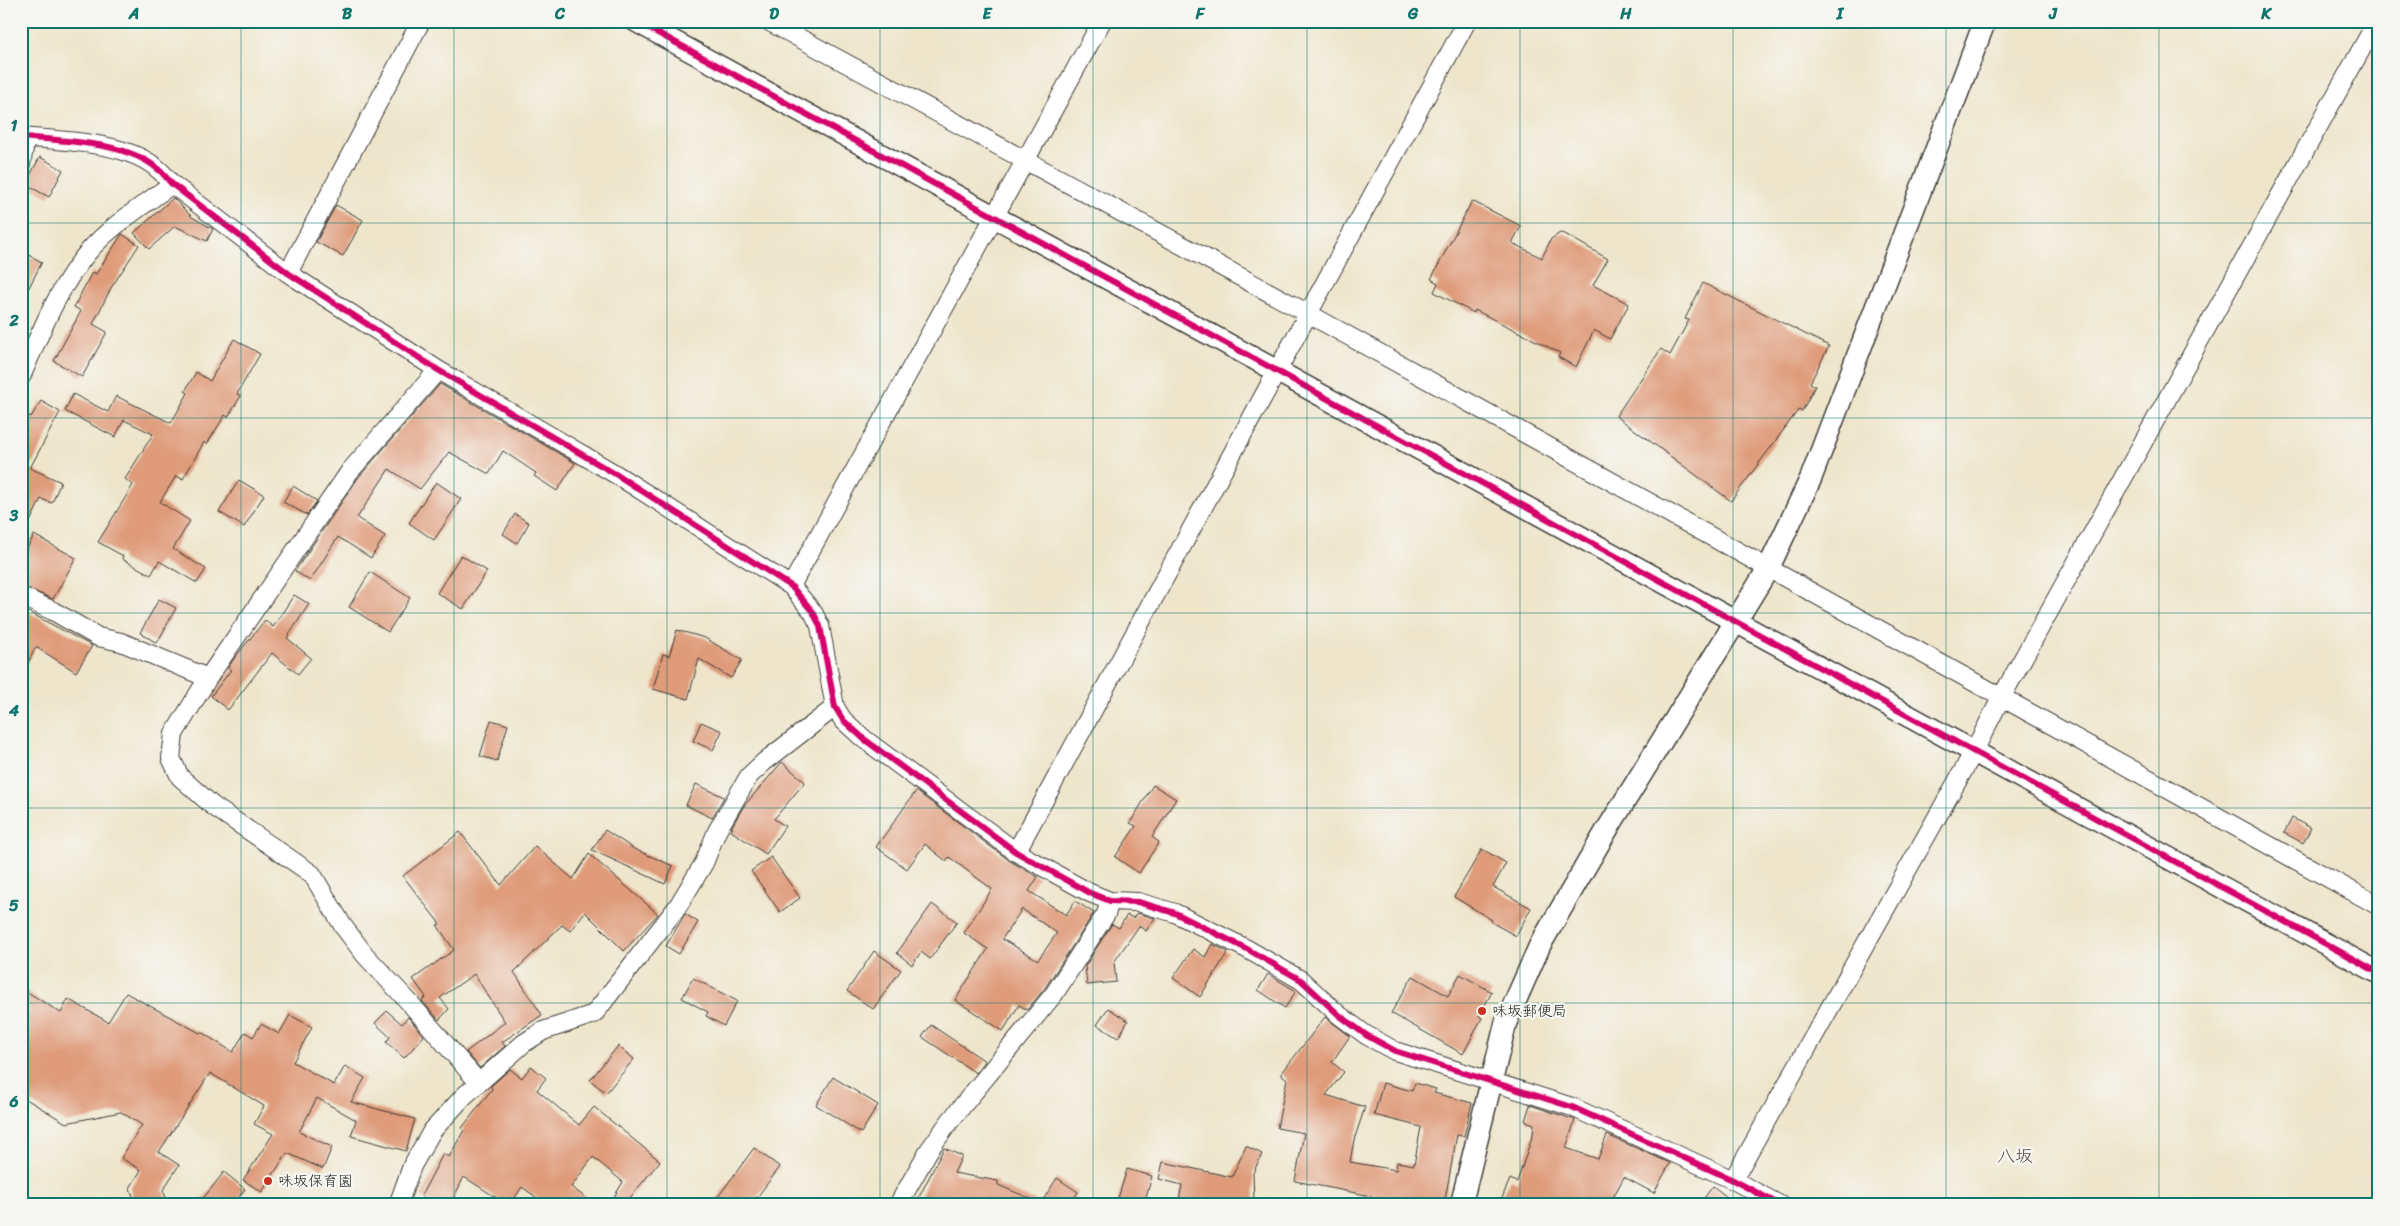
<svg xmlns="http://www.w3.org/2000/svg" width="2400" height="1226" viewBox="0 0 2400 1226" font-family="Sriracha,'Klee One',sans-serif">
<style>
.building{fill:#df9b7a;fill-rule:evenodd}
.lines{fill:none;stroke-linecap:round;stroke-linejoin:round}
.minor-casing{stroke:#3c3a36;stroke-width:20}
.tertiary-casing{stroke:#3c3a36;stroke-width:24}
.minor{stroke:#fff;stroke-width:18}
.tertiary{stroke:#fff;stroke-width:21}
.cycleway-casing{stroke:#f6f6f2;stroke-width:9}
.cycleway{stroke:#d6006c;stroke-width:6}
.grid{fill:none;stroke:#0f766e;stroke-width:1;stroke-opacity:0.55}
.poi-dot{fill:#c8321e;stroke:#f6f6f2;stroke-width:2}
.labels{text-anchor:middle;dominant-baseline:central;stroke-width:4.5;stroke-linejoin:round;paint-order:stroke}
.poi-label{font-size:15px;fill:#1c1c1c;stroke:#f6f6f2;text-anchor:start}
.quarter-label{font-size:18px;fill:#60483d;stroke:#f6f6f2}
.neatline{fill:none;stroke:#0f766e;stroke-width:2}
.grid-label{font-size:16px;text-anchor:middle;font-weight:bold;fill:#0f766e}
</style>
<rect width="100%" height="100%" fill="#f6f6f2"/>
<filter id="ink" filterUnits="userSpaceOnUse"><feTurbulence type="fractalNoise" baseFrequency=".02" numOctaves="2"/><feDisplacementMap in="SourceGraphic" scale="10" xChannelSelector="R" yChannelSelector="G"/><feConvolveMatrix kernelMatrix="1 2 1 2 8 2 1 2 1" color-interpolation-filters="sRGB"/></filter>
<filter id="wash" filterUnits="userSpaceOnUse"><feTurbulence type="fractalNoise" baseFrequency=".0096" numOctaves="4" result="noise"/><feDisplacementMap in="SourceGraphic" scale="20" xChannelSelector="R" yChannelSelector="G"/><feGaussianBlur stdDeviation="1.12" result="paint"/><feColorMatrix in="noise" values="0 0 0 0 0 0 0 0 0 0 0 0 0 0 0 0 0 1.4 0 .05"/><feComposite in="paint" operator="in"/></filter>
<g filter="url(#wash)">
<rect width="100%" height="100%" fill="#eee5cb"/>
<g id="blocks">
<path class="building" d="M40,157L63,170L49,197L25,184Z
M173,198L192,217L213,229L207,241L175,226L149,249L134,233Z
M1472,201L1521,226L1512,243L1542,258L1551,239L1560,233L1565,234L1608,259L1593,285L1629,304L1610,339L1594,330L1576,367L1558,357L1560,353L1475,310L1474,313L1434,292L1438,283L1431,279Z
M336,205L363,220L343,256L316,242Z
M122,234L139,245L111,288L93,324L107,332L82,377L54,361L81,311L74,307L92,272L96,274Z
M21,251L42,262L21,303Z
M1703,283L1829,346L1810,383L1815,386L1802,411L1799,409L1731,501L1616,416L1661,349L1670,355L1689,320L1685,319Z
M234,339L260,354L237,394L241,396L228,417L225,415L207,444L204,442L183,479L176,476L160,502L190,521L173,549L206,569L197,583L159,561L151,575L122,559L123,556L98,542L133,485L125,479L153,434L124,420L115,437L65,411L73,394L108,412L116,396L171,423L188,393L185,391L196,372L210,381Z
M440,384L575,463L557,491L534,476L536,473L503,451L489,474L449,452L420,489L389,469L357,518L385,536L371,558L338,537L310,581L295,571L358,478Z
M41,401L60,412L30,468L61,482L52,503L41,499L21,540V411L31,417Z
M239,480L264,495L244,527L219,512Z
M436,482L461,499L434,540L409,523Z
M293,486L317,501L307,515L283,502Z
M515,514L529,523L517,543L503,534Z
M34,535L76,558L53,599L21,586V559Z
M461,555L487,571L463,609L437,593Z
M370,572L410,598L388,632L349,607Z
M294,595L309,604L287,638L311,658L298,674L272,653L228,710L211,696L231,670L228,668L233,660L265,620L273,627Z
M159,599L176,608L157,643L140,633Z
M21,608L92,646L76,672L36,647L21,676Z
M677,630L705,638L742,660L731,678L699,659L688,699L653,689L663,654L669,656Z
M491,720L508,725L497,761L480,756Z
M701,722L722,731L713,750L693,741Z
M782,762L805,782L774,819L785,826L766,854L731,831L733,828H731L743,807Z
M696,784L724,797L712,818L686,805Z
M1153,785L1176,799L1152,837L1159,842L1139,873L1115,857L1136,826L1130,823Z
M916,791L1010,861L1038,877L1029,891L1066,915L1075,901L1094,913L1045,988L1027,1010L1019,1005L1003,1031L955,1000L988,949L964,933L992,889L949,857L946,861L925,844L907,869L876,847ZM1022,909L1057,933L1038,960L1002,939Z
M2292,818L2311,828L2303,843L2284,833Z
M605,830L634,849L673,866L665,884L592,850Z
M460,832L501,885L535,846L573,879L589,854L658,914L624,951L585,912L570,931L562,925L514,972L542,1015L502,1042L505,1046L480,1068L466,1052L505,1022L474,974L440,998L449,1009L439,1020L422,1001L426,997L413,979L454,950L437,925L440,924L403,876Z
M1482,849L1506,863L1493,887L1531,908L1516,936L1491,922L1492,920L1454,897Z
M771,857L800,898L780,912L751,871Z
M932,904L957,922L930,959L921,952L912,965L897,953Z
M1137,913L1155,918L1146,931L1139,926L1114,962L1116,982L1087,985L1085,966L1112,924L1119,928L1127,915L1133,918Z
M685,914L698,922L679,954L666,946Z
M1212,944L1228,952L1200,997L1173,978L1193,949L1205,957Z
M874,951L901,970L873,1009L847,991Z
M1268,974L1296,991L1285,1008L1258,990Z
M1460,974L1492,992L1479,1016L1482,1018L1463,1054L1391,1013L1413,976L1448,996Z
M693,978L737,1001L724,1026L706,1016L708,1012L682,998Z
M21,988L61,1013L68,999L108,1022L126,993L200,1033L201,1032L233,1052L245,1032L253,1037L261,1024L279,1034L290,1015L312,1027L293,1062L334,1085L345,1066L365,1078L351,1102L415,1119L406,1151L351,1136L356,1120L317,1098L299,1132L332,1147L323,1169L287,1153L262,1192L243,1180L273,1134L254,1124L264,1106L210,1073L159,1152L179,1165L163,1190L169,1205H136L130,1188L141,1170L121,1158L142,1125L121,1112L66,1123L21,1096Z
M1108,1008L1128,1021L1118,1038L1097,1025Z
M387,1011L402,1024L408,1017L424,1036L404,1058L386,1042L390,1037L375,1023Z
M1325,1017L1350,1036L1332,1062L1344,1072L1326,1095L1365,1107L1354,1140L1350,1162L1396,1170L1397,1162L1414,1165L1421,1127L1374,1115L1383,1083L1412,1091L1415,1083L1436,1089L1434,1093L1472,1103L1464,1136L1457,1135L1444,1205H1404L1387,1202L1386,1205H1369L1371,1196L1295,1181L1304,1133L1277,1128L1287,1079L1281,1074Z
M931,1025L985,1061L976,1073L922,1037Z
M618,1046L634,1059L606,1093L590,1080Z
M531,1066L546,1078L537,1090L579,1125L594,1107L660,1161L624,1205H609L623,1182L593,1157L571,1187L596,1205H547L522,1187L510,1205H508L464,1177L450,1205H438L421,1196L443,1154L449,1157L464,1130L462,1128L492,1089L491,1086L510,1069L522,1078Z
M833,1077L878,1105L861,1133L816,1105Z
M1530,1105L1575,1120L1566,1148L1598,1159L1607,1135L1670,1163L1654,1193L1624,1177L1609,1205H1499L1510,1179L1517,1182L1533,1134L1534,1124L1525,1121Z
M1246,1146L1262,1154L1253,1173L1254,1202L1178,1205L1182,1185L1159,1179L1163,1162L1232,1177Z
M754,1148L780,1167L751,1205H712Z
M944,1148L962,1156L954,1173L998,1181V1185L1041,1203L1057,1178L1078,1192L1070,1205H915Z
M1127,1169L1152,1176L1144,1205H1116Z
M224,1172L245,1189L233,1205H198Z
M1713,1186L1737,1205H1699Z"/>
</g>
</g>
<g filter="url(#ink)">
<use href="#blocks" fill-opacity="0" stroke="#3c3a36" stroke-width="1"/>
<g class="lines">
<defs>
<path id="minor" d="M768,21L1307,313L2379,906
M21,137C62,141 127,141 159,170C164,174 168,180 172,184L288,273L438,370L617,475L791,586L813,612L820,626L835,707L843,720L864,739L1016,852L1090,893L1110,901L1138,902L1175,913L1247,949L1301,980L1339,1015L1366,1035L1395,1051L1572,1107L1733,1180L1780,1205
M21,164L26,138
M288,273L421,21
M438,370L350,471L208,678L174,734L171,758L180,777L213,806L312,874L343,926L365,955L409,1002L479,1083
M21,377C40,334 57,289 88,252C111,225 144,205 172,184
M791,586L1102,21
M21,596L53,611L98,637L121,642L208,678
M1016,852L1467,21
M1733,1180L1973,753L2001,698L2377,21
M398,1205L412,1166L432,1131L464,1096L524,1043L543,1031L594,1014L678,906L704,863L717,831L749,776L764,762L835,707
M898,1205L929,1150L950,1121L1054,994L1106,914L1110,901"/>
<path id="tertiary" d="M636,21L2379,973
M1461,1205L1506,1022L1540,945L1605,833L1768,569L1811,478L1985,21"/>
</defs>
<use href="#minor" class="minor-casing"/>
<use href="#tertiary" class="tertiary-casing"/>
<use href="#minor" class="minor"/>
<use href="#tertiary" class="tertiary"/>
<defs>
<path id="cycleway" d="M636,21L2379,973
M21,137C62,141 127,141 159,170C164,174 168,180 172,184L288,273L438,370L617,475L791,586L813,612L820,626L835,707L843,720L864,739L1016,852L1090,893L1110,901L1138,902L1175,913L1247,949L1301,980L1339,1015L1366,1035L1395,1051L1572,1107L1733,1180L1780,1205"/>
</defs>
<use href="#cycleway" class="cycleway-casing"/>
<use href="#cycleway" class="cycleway"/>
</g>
</g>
<path class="grid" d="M241,21V1205M454,21V1205M667,21V1205M880,21V1205M1093,21V1205M1307,21V1205M1520,21V1205M1733,21V1205M1946,21V1205M2159,21V1205M21,223H2379M21,418H2379M21,613H2379M21,808H2379M21,1003H2379"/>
<g class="poi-dot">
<circle cx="1482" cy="1011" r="5"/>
<circle cx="268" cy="1181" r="5"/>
</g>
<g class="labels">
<g class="poi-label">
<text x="1492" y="1011">味坂郵便局</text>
<text x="278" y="1181">味坂保育園</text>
</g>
<g class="quarter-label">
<text x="2015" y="1156">八坂</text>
</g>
</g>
<rect width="2400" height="1226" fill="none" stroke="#f6f6f2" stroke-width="55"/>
<rect x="28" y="28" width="2344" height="1170" class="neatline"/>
<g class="grid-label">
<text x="134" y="19">A</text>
<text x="347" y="19">B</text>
<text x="560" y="19">C</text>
<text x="774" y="19">D</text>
<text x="987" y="19">E</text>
<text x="1200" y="19">F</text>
<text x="1413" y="19">G</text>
<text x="1626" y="19">H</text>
<text x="1840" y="19">I</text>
<text x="2053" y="19">J</text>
<text x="2266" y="19">K</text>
<text x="14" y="131">1</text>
<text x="14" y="326">2</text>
<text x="14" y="521">3</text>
<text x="14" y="716">4</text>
<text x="14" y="911">5</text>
<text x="14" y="1107">6</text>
</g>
</svg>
